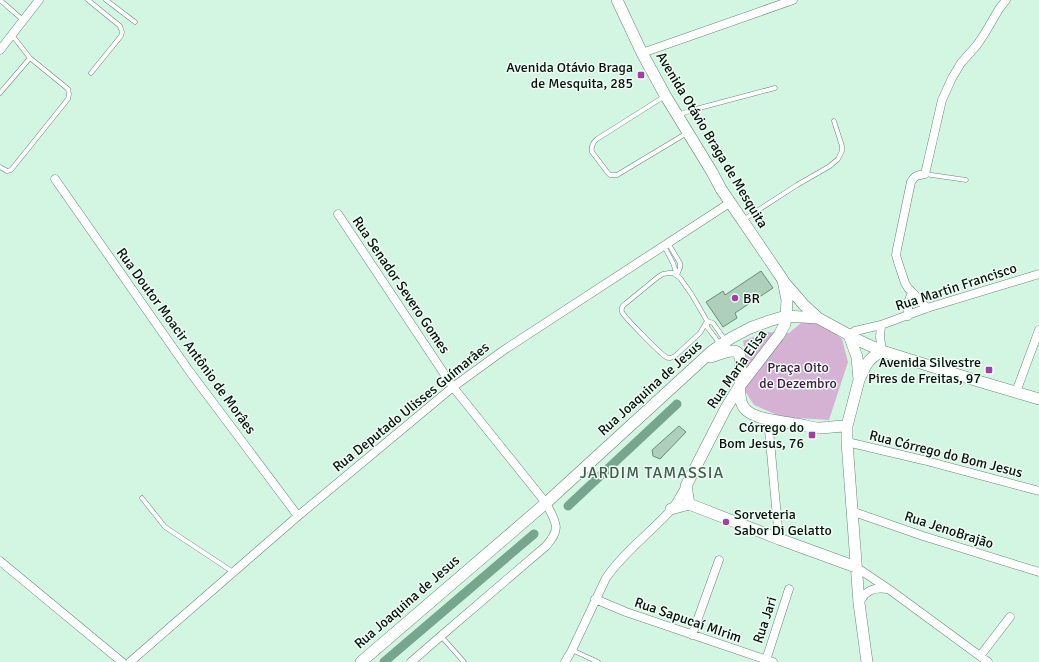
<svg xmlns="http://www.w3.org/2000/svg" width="1039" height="662" viewBox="0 0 1039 662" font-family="Signika,sans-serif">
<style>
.green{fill:#d5b1d4}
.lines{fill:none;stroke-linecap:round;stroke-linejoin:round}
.canal{stroke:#76a68d;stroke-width:9}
.building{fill:#adcfbc;stroke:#6b8b7a}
.lane-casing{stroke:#688877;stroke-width:5}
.street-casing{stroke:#688877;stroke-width:9}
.secondary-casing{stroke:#688877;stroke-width:12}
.lane{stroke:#fff;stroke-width:4}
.street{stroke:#fff;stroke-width:8}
.secondary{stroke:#fff;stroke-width:11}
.poi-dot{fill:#a23ea4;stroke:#effdf5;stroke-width:1.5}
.labels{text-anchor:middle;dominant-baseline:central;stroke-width:3;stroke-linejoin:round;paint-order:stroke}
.poi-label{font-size:14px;fill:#06110b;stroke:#effdf5;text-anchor:end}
.street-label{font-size:14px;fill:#06110b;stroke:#effdf5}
.park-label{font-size:14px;fill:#431744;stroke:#effdf5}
.quarter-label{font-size:16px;letter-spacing:1px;fill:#3f5d4d;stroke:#effdf5}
</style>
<rect width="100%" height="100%" fill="#d3f6e2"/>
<path class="green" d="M805,318L828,329L842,339L848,362L829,420L782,417L754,405L745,391L747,365L743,341L766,332L789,333L801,323Z"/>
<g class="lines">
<path class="canal" d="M568,506L677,404
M384,662L534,534"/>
</g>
<path class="building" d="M761,271L773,288L735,313L737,318L723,327L706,302L723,291L725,295Z
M679,426L686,432L660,459L653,456L652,450Z"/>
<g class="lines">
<defs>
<path id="lane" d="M0,0L23,20
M88,0L120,26L122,32L121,36L91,73
M106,0L135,22
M0,93L30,58
M665,96L597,139C592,143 591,147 592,152L608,173L610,175H617L687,133
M678,115L692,110L775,88
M0,167L7,171L11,170L68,99L69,94L68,89L30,58L12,35
M925,174L966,180
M743,220L797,185L830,166L838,159L842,151V146L834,121
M668,243L680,263V268L677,275
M664,246L673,263L677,275
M707,321L700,333L675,356C671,358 669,359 666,357C661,354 624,317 622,312C621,309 622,306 625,304L658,277L663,274L669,273H673L680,278L692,295L707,321V327L720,344
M707,321L713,323L725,340
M142,498L165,527L233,572
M441,636L464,662
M572,650L598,662"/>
<path id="street" d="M0,50L39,0
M642,53L793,0
M55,179L190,372L298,516
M338,214L453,387L546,503C556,523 562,528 546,546L441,636L411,662
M912,292L927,308
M908,316V303L912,292L908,288L905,283L898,262L896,255L897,249L911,182C915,175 918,175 925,174L942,100L952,78L961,63L977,45L985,33L999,9L1006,0
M881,325L880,337L882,351
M849,335L855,331L881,325L927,308L1039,274
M1016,392L1039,330
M768,419L779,539
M847,442L923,460L1039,491
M851,511L923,536L1039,572
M0,561L122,662
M856,567L890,590L988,662
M595,599L626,612L773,662
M859,603C866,590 873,587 888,589
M692,635L719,560
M980,656L1010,617
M766,660L789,589
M130,662L298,516L453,387L504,350L731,202
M565,662L572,650L606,578C624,552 650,533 671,510C677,503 681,494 686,486"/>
<path id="secondary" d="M617,0L642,53L665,95L712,172L721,189L783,280L787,300L786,316L785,324L779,335L739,387L726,408L686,486L689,504
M784,282L804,305L818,318L862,342L882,351L978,381L1039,399
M849,335L857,357L859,380L847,426V442L859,603L867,662
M711,357C718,355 727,350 734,351C750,353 731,397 746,410C757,420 781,421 796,424C803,425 810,427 817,428C827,428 837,426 847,426
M860,378C866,364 868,359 882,351
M689,504L779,539L856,567
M671,509L689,504
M361,662L546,503L712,351L731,338L750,328L769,321L786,316L818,318"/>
</defs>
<use href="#lane" class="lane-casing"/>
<use href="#street" class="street-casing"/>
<use href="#secondary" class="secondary-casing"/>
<use href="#lane" class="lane"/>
<use href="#street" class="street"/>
<use href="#secondary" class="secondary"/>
</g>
<g class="poi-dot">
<rect x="637" y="71" width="8" height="8" rx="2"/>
<circle cx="735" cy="298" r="4"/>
<rect x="985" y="366" width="8" height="8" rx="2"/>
<rect x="808" y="431" width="8" height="8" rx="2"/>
<circle cx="726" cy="522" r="4"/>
</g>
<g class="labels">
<g class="poi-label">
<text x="633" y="67">Avenida Otávio Braga<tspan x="633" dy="16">de Mesquita, 285</tspan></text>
<text x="743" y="298" text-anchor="start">BR</text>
<text x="981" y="362">Avenida Silvestre<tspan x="981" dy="16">Pires de Freitas, 97</tspan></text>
<text x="804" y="427">Córrego do<tspan x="804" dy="16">Bom Jesus, 76</tspan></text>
<text x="734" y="514" text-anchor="start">Sorveteria<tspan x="734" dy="16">Sabor Di Gelatto</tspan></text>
</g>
<g class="street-label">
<text transform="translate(712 140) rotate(59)">Avenida Otávio Braga de Mesquita</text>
<text transform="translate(401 285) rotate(56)">Rua Senador Severo Gomes</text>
<text transform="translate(956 287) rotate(-18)">Rua Martin Francisco</text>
<text transform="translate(186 341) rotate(54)">Rua Doutor Moacir Antônio de Morâes</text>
<text transform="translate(737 369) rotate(-55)">Rua Maria Elisa</text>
<text transform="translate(650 388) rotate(-42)">Rua Joaquina de Jesus</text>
<text transform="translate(411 407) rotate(-39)">Rua Deputado Ulisses Guímarâes</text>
<text transform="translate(946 454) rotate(14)">Rua Córrego do Bom Jesus</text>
<text transform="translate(949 530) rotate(18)">Rua JenoBrajão</text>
<text transform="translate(407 602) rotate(-41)">Rua Joaquina de Jesus</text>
<text transform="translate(688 620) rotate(19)">Rua Sapucaí MIrim</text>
<text transform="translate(765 620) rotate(-72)">Rua Jari</text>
</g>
<g class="park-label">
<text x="798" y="367">Praça Oito<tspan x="798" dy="16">de Dezembro</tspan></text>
</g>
<g class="quarter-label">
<text x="652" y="473">JARDIM TAMASSIA</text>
</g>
</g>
</svg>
